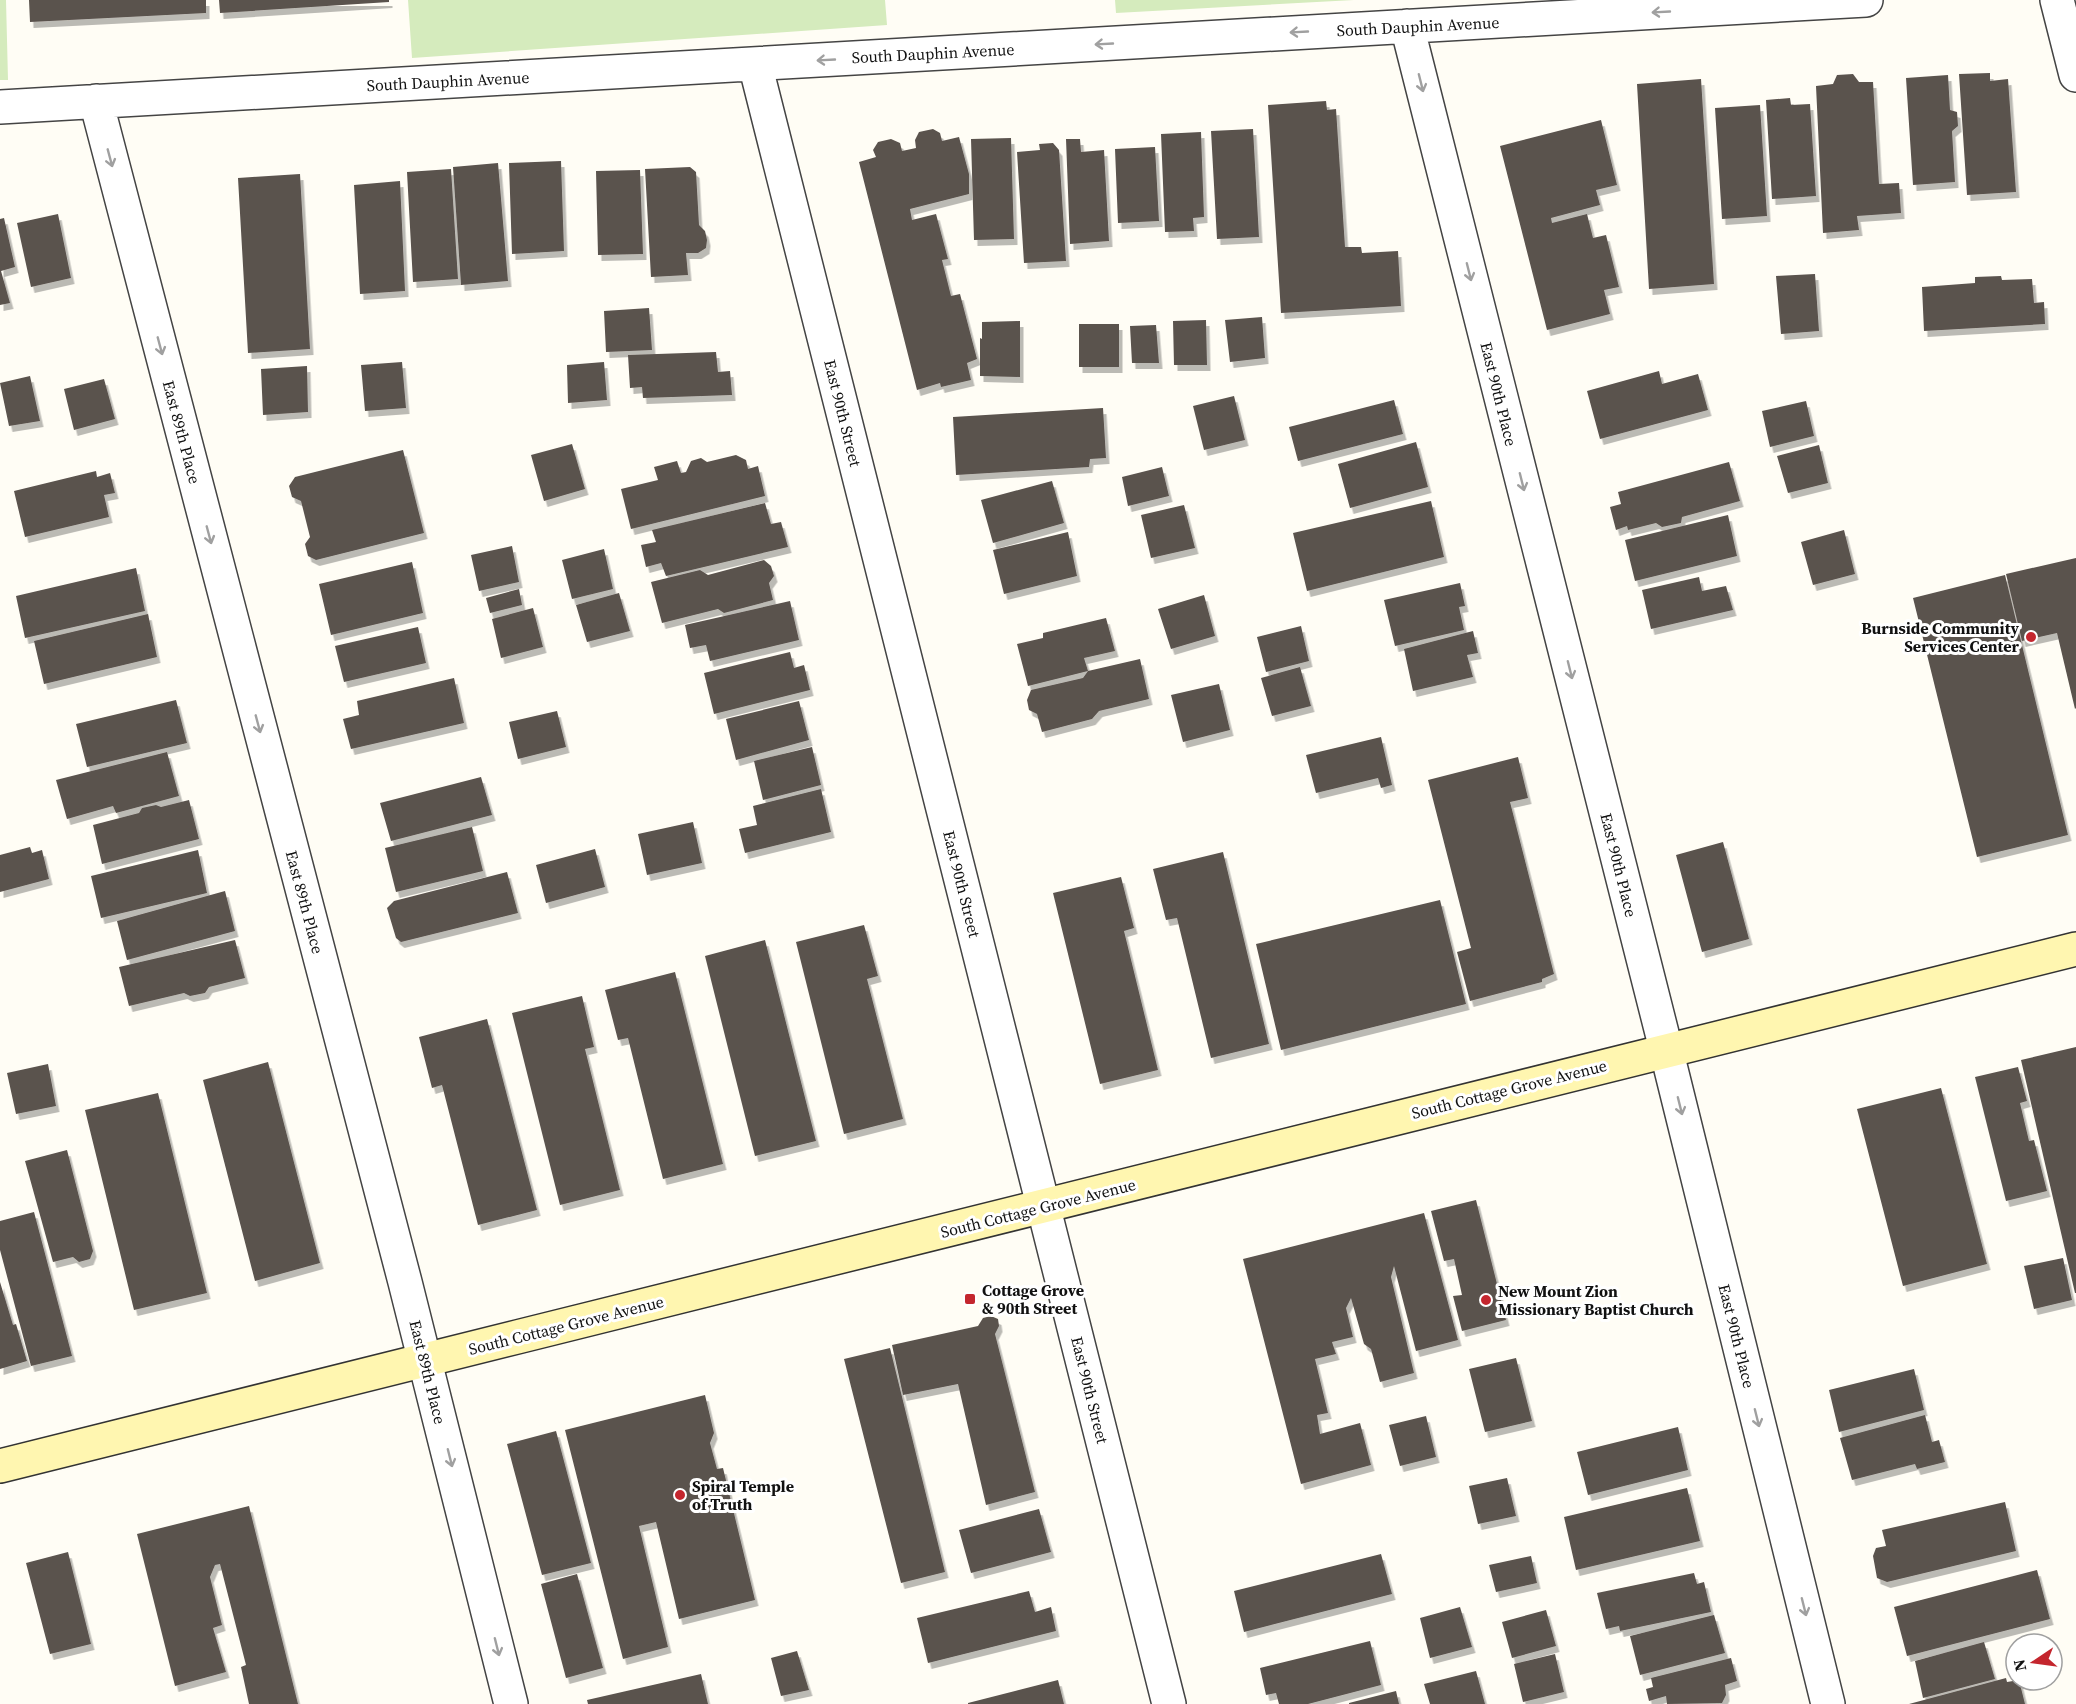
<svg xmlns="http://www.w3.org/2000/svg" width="2076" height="1704" viewBox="0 0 2076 1704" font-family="'Source Serif 4',serif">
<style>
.green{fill:#d5ebbd}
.building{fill:#5a524d;filter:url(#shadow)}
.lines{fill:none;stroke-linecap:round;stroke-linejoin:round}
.street-casing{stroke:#444;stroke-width:36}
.secondary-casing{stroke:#333;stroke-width:36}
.street{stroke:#fff;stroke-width:33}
.secondary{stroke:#fff6b0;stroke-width:33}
.oneway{stroke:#a0a0a0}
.poi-dot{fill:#c4262e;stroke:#fff;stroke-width:2}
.labels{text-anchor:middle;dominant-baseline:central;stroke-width:6;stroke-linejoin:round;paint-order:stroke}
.street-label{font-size:16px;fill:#111;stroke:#fff}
.poi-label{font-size:16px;font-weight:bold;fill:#111;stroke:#fff;text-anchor:start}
</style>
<defs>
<filter id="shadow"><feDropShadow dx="3.5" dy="6" stdDeviation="0" flood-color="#0004"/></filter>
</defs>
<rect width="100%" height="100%" fill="#fffdf5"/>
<path class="green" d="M0,0H6L8,80H0Z
M408,0H885L887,25L412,58Z
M1115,0H1354L1116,13Z"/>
<path class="building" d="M29,0H206V13L30,22Z
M219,0H389V2L220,13Z
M1990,73V81L2008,79L2016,192L1967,195L1959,74Z
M1853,74L1859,82H1873L1879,184L1899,183L1901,213L1857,216L1859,230L1823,233L1816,86L1833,84L1837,75Z
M1948,75L1950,110L1957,112L1958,126L1952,131L1955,182L1913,185L1906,78Z
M1701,79L1714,284L1649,289L1637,84Z
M1790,98L1791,105L1810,104L1816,196L1772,199L1766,100Z
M1326,101L1327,110L1336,109L1345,247H1361L1362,253L1398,251L1401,306L1281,313L1268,105Z
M1760,105L1767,216L1722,219L1715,108Z
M1601,120L1617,185L1596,190L1600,205L1551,218L1552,223L1587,214L1593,238L1606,235L1619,287L1604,290L1610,314L1547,330L1500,146Z
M933,129L940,133L942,141L959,137L969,174V194L910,209L912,220L936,214L948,259L942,260L951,296L960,294L977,359L967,363L971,380L941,387L940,383L917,390L859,162L876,157L873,150L878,142L891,139L900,143L902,151L916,148L915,140L919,132Z
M1253,129L1259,237L1217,239L1211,131Z
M1201,132L1204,217L1193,218L1194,231L1165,232L1161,134Z
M1011,138L1014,239L974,240L971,139Z
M1066,139H1080L1081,152L1104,150L1109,241L1070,244Z
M1053,143L1059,150L1066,261L1024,263L1017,152L1040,150L1039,144Z
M1155,147L1159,221L1118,223L1115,149Z
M561,161L564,251L512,254L509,163Z
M498,163L508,281L461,285L453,167Z
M690,167L696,172L699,225L705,231L707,240L706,248L698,253H686L688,275L651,277L645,169Z
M451,169L458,279L413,282L407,172Z
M640,170L643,254L598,255L596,171Z
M300,174L310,349L248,353L238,178Z
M400,181L405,291L360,294L354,185Z
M58,214L71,278L31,287L17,223Z
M4,218L15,267L1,271L10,303L0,305V219Z
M1815,274L1819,331L1781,334L1776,276Z
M2001,276L2002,280L2032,279L2034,303L2044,302L2045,324L1924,331L1922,287L1975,283V277Z
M649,308L652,350L606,352L604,311Z
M1262,317L1265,358L1230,362L1225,320Z
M1206,320L1207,365H1174L1173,321Z
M1020,321V377L980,376V338L982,339V322Z
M1079,324H1119V367H1079Z
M1156,325L1159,363H1132L1130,326Z
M716,352L718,372L730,371L732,395L643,398L642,387L630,388L628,355Z
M402,362L406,408L365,411L361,365Z
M604,362L607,400L568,403L567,365Z
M307,366L308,412L263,415L261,369Z
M1659,371L1662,384L1698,374L1708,410L1600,439L1587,391Z
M30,376L40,421L9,426L0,383Z
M104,379L115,419L74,430L64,389Z
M1234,396L1245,440L1204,450L1193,406Z
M1394,400L1403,434L1298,461L1289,427Z
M1806,401L1814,436L1770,447L1762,411Z
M1103,408L1106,458L1090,459L1089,467L956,475L953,417Z
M1416,442L1428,487L1350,508L1338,464Z
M572,444L585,489L544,501L531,455Z
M1819,445L1828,483L1788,493L1777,456Z
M403,450L424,533L316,560L308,556L305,544L310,537L301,501L292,497L289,486L295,477Z
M736,455L746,460L748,469L758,466L765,496L631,529L621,489L658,480L654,467L677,461L681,473L686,472L691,461L701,458L707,462Z
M1729,462L1740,501L1682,517L1681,523L1662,527L1656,523L1628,530L1627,526L1616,530L1610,507L1621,504L1618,492Z
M1162,467L1169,496L1128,506L1122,477Z
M96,471L97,477L110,473L115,493L104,495L109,517L25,537L14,491Z
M1052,481L1064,523L993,543L981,500Z
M1431,501L1444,557L1307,591L1293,533Z
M765,503L771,524L781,522L788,547L666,576L661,563L646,567L641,545L656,542L652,530Z
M1184,505L1195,548L1151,558L1141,515Z
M1728,515L1737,556L1635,581L1625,540Z
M1844,530L1855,574L1813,585L1801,542Z
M1068,532L1077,576L1004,594L993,550Z
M512,546L519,582L479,591L471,555Z
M604,549L613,589L572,599L562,560Z
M2076,558V708L2075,709L2057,633L2022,641L2006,574Z
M764,560L771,566L774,576L769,583L773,600L724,613L718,609L662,623L651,582L700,570L708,575Z
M412,562L423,613L331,635L319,584Z
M136,568L145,611L25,638L16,596Z
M2005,575L2068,835L1977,857L1913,598Z
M1699,577L1702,591L1726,586L1733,610L1651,629L1642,590Z
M1460,583L1465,606L1459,607L1464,630L1395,646L1384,600Z
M519,589L522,605L490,613L486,598Z
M619,593L630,631L587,642L576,605Z
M1204,595L1215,636L1171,649L1158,609Z
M790,601L799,640L710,661L706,645L690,648L685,625Z
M533,608L543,647L501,658L492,619Z
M148,614L157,657L44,684L34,641Z
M1106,618L1115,651L1084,658L1088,671L1140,659L1149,699L1099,711L1092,719L1042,732L1037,714L1029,710L1027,700L1031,690L1083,678L1088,671L1028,686L1017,644L1043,638V633Z
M1301,626L1309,661L1266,672L1257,637Z
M418,627L426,663L344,682L335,646Z
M1473,631L1478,653L1467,655L1473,677L1413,691L1404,649Z
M790,652L794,668L804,665L810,690L714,714L704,673Z
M1300,667L1311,706L1272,716L1261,678Z
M454,678L464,723L351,749L343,719L359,715L357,701Z
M1219,684L1230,730L1183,742L1171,695Z
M176,700L187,743L87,767L76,724Z
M799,701L809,740L736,760L726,719Z
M557,711L566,747L518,759L509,722Z
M1381,737L1392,785L1381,788L1378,778L1316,793L1306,755Z
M812,747L821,785L763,800L754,761Z
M167,752L179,796L116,813L113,806L67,819L56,780Z
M1518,757L1528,798L1510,802L1554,974L1542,979V982L1470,1001L1457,952L1471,948L1428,780Z
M481,777L492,815L391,841L380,803Z
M821,789L831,832L745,853L739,829L757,825L753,806Z
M189,800L199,839L102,864L93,825L139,813L142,808L156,805L161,807Z
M693,822L702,863L647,875L638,834Z
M472,827L483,871L396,892L385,848Z
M1723,842L1749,939L1702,952L1676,855Z
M30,847L32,853L42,850L49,879L0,892V855Z
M595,849L605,887L546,903L536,865Z
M198,850L207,893L101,918L91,876Z
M1223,852L1269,1044L1211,1058L1177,918L1166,920L1153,869Z
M507,872L518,913L401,942L396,938L387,908L394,901Z
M1121,877L1134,928L1124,931L1158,1070L1100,1084L1053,893Z
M225,891L235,931L127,960L117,921Z
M1440,900L1466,1004L1281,1050L1256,944Z
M864,925L878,976L867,979L903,1119L844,1134L796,942Z
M235,940L245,978L209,987L205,993L190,996L184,993L129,1006L119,967Z
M765,940L816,1141L755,1156L705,956Z
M675,972L723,1164L663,1179L628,1038L618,1040L605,990Z
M582,996L594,1047L585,1049L620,1190L560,1205L512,1013Z
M487,1019L537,1210L478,1225L442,1085L432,1088L419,1037Z
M2076,1047V1293H2075L2021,1060Z
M268,1062L320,1263L255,1281L203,1080Z
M48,1064L56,1106L16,1114L7,1073Z
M2018,1067L2027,1101L2020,1103L2029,1141L2034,1140L2047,1191L2006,1201L1975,1077Z
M1941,1088L1987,1264L1903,1286L1857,1109Z
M158,1093L207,1293L134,1310L85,1110Z
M67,1150L93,1251L90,1259L79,1262L73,1257L53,1262L25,1161Z
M1476,1200L1506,1320L1462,1331L1453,1296L1462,1295L1454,1259L1444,1261L1431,1211Z
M34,1212L72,1356L31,1366L0,1250V1221Z
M1424,1213L1458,1340L1416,1351L1394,1266L1391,1277L1414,1373L1380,1382L1371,1349L1364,1344L1351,1298L1346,1308L1353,1337L1332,1342L1336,1354L1315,1359L1328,1413L1317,1415L1320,1434L1360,1423L1371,1465L1301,1484L1243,1259Z
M2063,1258L2072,1300L2034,1309L2024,1266Z
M0,1282L13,1325L16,1324L27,1361L0,1369Z
M991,1316L998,1319L999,1326L995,1334L1035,1492L986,1505L958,1384L903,1395L892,1345L978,1326L983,1318Z
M890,1348L945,1572L901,1583L844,1359Z
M1516,1358L1532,1421L1485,1432L1469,1369Z
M1914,1369L1924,1410L1839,1432L1829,1390Z
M705,1395L714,1433L710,1443L717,1469L723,1468L755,1600L679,1619L656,1522L639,1526L668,1647L623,1659L565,1430Z
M1925,1415L1932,1442L1939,1440L1945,1462L1917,1469L1915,1464L1852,1480L1840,1438Z
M1426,1416L1436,1457L1400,1466L1389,1425Z
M1678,1427L1688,1470L1588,1495L1577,1452Z
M556,1431L591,1563L542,1575L507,1444Z
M1507,1478L1516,1516L1478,1524L1469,1486Z
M1687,1488L1700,1541L1576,1570L1564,1517Z
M2005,1502L2016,1551L1887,1582L1877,1578L1873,1556L1876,1548L1886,1546L1882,1530Z
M249,1506L298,1704H249L241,1667L246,1665L220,1564L215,1565L210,1577L222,1625L213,1628L226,1672L175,1686L137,1534Z
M1039,1509L1051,1552L971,1573L959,1530Z
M68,1552L91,1644L50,1654L26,1563Z
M1381,1554L1392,1594L1244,1632L1234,1591Z
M1531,1556L1537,1583L1496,1592L1489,1565Z
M2037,1570L2050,1619L1907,1656L1894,1607Z
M1694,1573L1697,1584L1704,1582L1711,1612L1620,1631L1619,1626L1606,1629L1597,1593Z
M577,1574L603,1668L566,1678L541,1584Z
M1029,1591L1035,1612L1051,1607L1056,1631L928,1663L917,1618Z
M1460,1607L1472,1647L1430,1658L1420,1618Z
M1546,1610L1556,1646L1512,1658L1502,1622Z
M1714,1615L1725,1653L1640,1675L1630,1636Z
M1370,1641L1381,1685L1308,1704H1279L1276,1693L1266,1695L1260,1668Z
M1984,1642L1995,1679L1923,1698L1915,1661Z
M797,1651L809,1690L781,1696L771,1658Z
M1555,1654L1564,1692L1523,1702L1514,1664Z
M1731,1658L1737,1681L1725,1685L1726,1695L1722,1703L1667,1704L1666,1696L1649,1701L1646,1689L1653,1687L1651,1678Z
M1476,1671L1485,1704H1430L1424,1684Z
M701,1674L708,1704H588L587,1700Z
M2006,1678L2007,1682L2019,1680L2025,1704H1909Z
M1058,1680L1064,1704H968V1703Z
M1396,1691L1399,1704H1349V1703Z"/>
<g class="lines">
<defs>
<path id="street" d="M2057,0L2076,75
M1407,26L1666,1049L1828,1704
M755,64L1169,1704
M96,101L405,1282L511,1704
M0,107L1866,0"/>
<path id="secondary" d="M0,1466C692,1294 1383,1119 2076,949"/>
</defs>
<use href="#street" class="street-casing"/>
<use href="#secondary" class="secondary-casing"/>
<use href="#street" class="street"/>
<use href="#secondary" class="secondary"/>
</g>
<defs><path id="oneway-shaft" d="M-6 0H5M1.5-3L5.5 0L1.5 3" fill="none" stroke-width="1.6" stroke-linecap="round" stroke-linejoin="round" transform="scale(1.5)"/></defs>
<g class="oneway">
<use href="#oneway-shaft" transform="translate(1661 12) rotate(177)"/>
<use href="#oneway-shaft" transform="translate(1299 32) rotate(177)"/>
<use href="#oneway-shaft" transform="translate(1104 44) rotate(177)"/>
<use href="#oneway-shaft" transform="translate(826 60) rotate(177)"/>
<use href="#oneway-shaft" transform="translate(1421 83) rotate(76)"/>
<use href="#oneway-shaft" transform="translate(110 158) rotate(75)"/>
<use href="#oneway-shaft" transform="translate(1469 272) rotate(76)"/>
<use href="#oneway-shaft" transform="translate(160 346) rotate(75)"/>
<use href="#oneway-shaft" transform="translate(1522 482) rotate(76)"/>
<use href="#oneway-shaft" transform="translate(209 535) rotate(75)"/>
<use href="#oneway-shaft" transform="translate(1570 670) rotate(76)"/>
<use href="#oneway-shaft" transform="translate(258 724) rotate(75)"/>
<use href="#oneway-shaft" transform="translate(1680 1106) rotate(76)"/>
<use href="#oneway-shaft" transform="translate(1757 1418) rotate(76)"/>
<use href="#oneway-shaft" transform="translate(450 1458) rotate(76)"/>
<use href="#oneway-shaft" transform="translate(1804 1607) rotate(76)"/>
<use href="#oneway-shaft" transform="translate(497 1647) rotate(76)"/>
</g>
<g class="poi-dot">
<circle cx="2031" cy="637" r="6"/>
<rect x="964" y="1293" width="12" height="12" rx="3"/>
<circle cx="1486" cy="1300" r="6"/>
<circle cx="680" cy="1495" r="6"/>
</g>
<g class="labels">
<g class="street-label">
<text transform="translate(1418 26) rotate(-3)">South Dauphin Avenue</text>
<text transform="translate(933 53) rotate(-3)">South Dauphin Avenue</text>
<text transform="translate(448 81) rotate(-3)">South Dauphin Avenue</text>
<text transform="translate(1499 394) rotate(76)">East 90th Place</text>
<text transform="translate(843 413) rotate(76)">East 90th Street</text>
<text transform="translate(182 432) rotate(75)">East 89th Place</text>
<text transform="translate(1619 865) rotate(76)">East 90th Place</text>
<text transform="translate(962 884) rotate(76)">East 90th Street</text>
<text transform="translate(305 902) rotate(75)">East 89th Place</text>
<text transform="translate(1509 1089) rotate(-14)">South Cottage Grove Avenue</text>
<text transform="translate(1038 1208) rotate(-14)">South Cottage Grove Avenue</text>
<text transform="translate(566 1325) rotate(-14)">South Cottage Grove Avenue</text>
<text transform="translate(1737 1336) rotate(76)">East 90th Place</text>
<text transform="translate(428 1372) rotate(76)">East 89th Place</text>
<text transform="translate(1090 1390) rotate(76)">East 90th Street</text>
</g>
<g class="poi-label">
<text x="2019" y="628" text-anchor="end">Burnside Community<tspan x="2019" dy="18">Services Center</tspan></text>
<text x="982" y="1290">Cottage Grove<tspan x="982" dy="18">&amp; 90th Street</tspan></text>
<text x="1498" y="1291">New Mount Zion<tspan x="1498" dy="18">Missionary Baptist Church</tspan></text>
<text x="692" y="1486">Spiral Temple<tspan x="692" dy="18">of Truth</tspan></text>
</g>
</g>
<g transform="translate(2034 1662) rotate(257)"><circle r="28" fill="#ffffff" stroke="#a0a0a0" stroke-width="1.5"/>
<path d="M0-4.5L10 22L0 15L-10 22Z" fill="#c4262e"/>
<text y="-9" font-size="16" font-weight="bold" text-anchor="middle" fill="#111111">N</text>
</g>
</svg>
